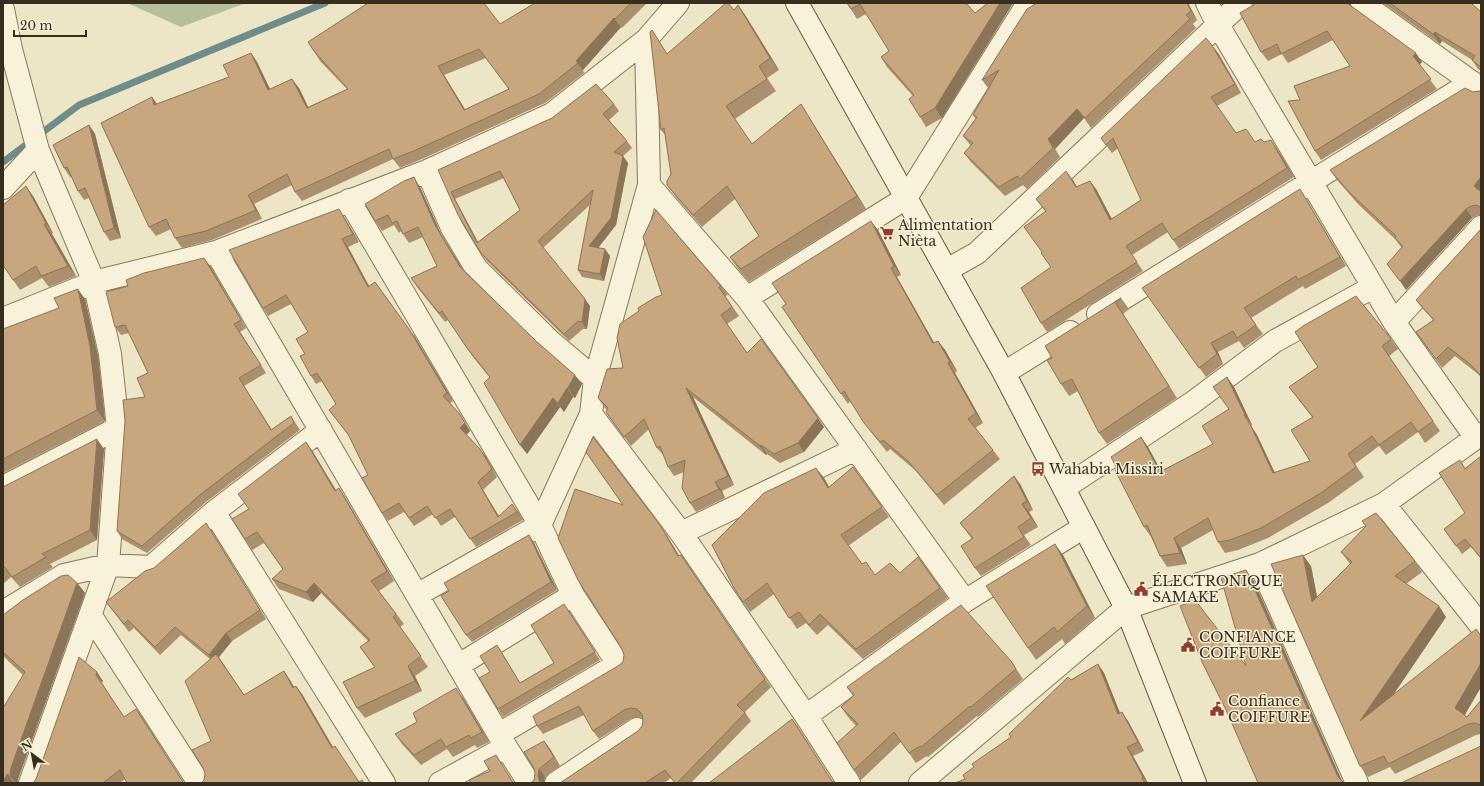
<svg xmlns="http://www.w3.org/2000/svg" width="1484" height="786" viewBox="0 0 1484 786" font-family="'Libre Baskerville',serif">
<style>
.cemetery{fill:#b5bf99}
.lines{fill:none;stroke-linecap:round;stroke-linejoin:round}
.stream{stroke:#6e8d8a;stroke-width:7}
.street-casing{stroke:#86785d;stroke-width:24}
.secondary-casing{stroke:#685940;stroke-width:24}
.street{stroke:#f7f2d9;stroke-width:22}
.secondary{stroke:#f7f2d9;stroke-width:22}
.wall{fill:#ac8f6c;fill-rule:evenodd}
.shaded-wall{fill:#8c7458}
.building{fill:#c8a67e;stroke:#8c7458;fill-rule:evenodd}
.labels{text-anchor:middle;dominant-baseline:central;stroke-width:3;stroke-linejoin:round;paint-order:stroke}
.poi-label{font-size:14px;fill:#372e20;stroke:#f4efd5;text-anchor:start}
</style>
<rect width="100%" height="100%" fill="#ece5c6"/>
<path class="cemetery" d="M127,3H246L181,27Z"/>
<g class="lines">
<path class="stream" d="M3,162L79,105L325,3"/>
<defs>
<path id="street" d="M1207,3L1218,25L1394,322L1476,438
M1362,3L1481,89
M3,9L11,49L38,150L94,282L110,354L118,428L108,565L30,783
M427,171L452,228L476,268L551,342L595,379
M649,185L747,298L965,601
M3,188L38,150
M349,200L540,525L573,595L618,664L499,734
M216,252L506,747L529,783
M947,270L977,253L1241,3
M747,298L906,198L1028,3
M1098,314L1472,82
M3,319L94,282L216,252L427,171L552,114L646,40
M1394,322L1481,227
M1004,373L1070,332
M591,414L681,533L806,716L849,783
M3,487L118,428
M1064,488L1192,403L1275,341L1373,287
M1384,504L1481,626
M214,512L384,783
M681,533L856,449
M1260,564L1357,783
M417,595L540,525L591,414L595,379L649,185L646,40L678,3
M3,612L64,575L108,565L151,567L214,512L321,430
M91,616L199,783
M459,665L573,595
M806,716L965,601L1084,527
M440,783L506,747
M556,783L637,729
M920,783L1126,608L1260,564L1384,504L1481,434"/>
<path id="secondary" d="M797,3L1004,373L1126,608L1195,783"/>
</defs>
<use href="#street" class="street-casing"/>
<use href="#secondary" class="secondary-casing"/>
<use href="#street" class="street"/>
<use href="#secondary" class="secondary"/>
</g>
<path class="wall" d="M535,3H647L622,28L621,27L583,70L584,73L545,103L422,159L400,168L393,159L302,201L295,192L292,185L254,204L262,219L212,240L182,248L175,238L171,229L156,236L149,227L152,97L157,104L229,77L251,53L257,62L270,89L299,88L308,107L347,89L320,61L308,42L500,24ZM486,58L509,89L465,110L444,75Z
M847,3L975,13L1000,3H1013L942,118L926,127L920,117L913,96L887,67L881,57L889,51L866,14L857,19Z
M1188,3L1197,20L1193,24L1196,28L1091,128L1084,118L1055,149L1060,157L1027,189L1023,185L1005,196L971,162L964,153L971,146L963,136L976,119L973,115L988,88L982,80L1027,9Z
M1253,3H1350V5L1422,62L1419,65L1437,89L1321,160L1315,151L1300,100L1350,66L1333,40L1288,63L1282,54L1268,61L1261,52L1255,5Z
M1383,3H1471L1481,12V71L1478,69L1472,60L1442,41L1440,44Z
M738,5L747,18L779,70L767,78L776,91L735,119L752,144L809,117L866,209L749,282L739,270L730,257L759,236L735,199L702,227L676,197L667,185L671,174L665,135L661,130L660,43L667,54L734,10Z
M1218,53L1241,93L1217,106L1236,133L1255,142H1264L1277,149L1294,177L1179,249L1168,232L1132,255L1143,271L1047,332L1041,323L1051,267L1042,252L1045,211L1036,199L1073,180L1077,187L1096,189L1112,219L1141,200L1118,148L1112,153L1101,138Z
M1481,90V215H1478L1472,218L1406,290L1401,247L1395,239L1358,204L1337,180L1330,170L1473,92L1480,91Z
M614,104L619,111L609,120L627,141L632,148L623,156L628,163L616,225L598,248L610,256L604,281L582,277L578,270L591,204L543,248L590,306L587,329H583L569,341L486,260L481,253L438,170ZM504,178L520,210L478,242L455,199Z
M89,125L95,134L121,238L110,241L104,232L89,198L84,200L78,191L72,177H70L64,168Z
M420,187L441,234L463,269L536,341L582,384L575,398L573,397L564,412L560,407L527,454L490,378L473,357L448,320L445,322L417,287L411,278L437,266L423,237L409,243L401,231L399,233L394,225L382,231L375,221Z
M1300,189L1306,199L1346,266L1305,289L1303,286L1251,318L1263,334L1244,348L1239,341L1218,352L1223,364L1206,377L1142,288Z
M33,196L53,233L52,234L76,276L49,287L42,278L20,290L3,265Z
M344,217L359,242L348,247L369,287L415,337L453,401L450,403L464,421L470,431L466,435L486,457L497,477L483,490L498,516L518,512L523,520L476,547L455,517L441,526L433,514L414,526L404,512L388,521L382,513L368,475L349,436L329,410L336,404L322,381L316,384L311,376L305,354L308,332L291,304L268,316L263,308Z
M1481,229V378L1478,374L1455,356L1442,368L1416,332L1433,320L1423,309L1416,300Z
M878,230L901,275L897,277L934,343L938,341L945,350L957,371L955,373L983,423L975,428L993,450L1000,459L944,505L915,470L890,449L887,452L871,432L850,401L848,404L782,307Z
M204,258L210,266L246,328L240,332L266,373L244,386L271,430L291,416L300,430L206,502L147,553L122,539L117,531L145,397L148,373L129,333L121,335L115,327L128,286Z
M721,286L728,295L725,296L739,316L727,324L747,353L824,427L804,452L780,463L767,454L766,455L693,397L734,485L722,491L725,498L696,512L690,503L684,472L674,476L668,467L664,456L657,448L649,429L631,446L606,412L607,410L604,407L598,398L623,368L639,311Z
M1121,298L1129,309L1123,314L1177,398L1107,444L1099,433L1078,391L1069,396L1061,384L1052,358L1045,346Z
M85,299L98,356L105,421L3,473V329Z
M1391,339L1398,349L1389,356L1440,431L1425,443L1418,432L1386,455L1379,446L1355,464L1364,477L1328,503L1268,538L1238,550L1225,553L1218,542L1213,530L1181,548L1187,564L1167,567L1160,556L1151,537L1144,527L1117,469L1141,437L1148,447L1161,471L1213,444L1229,409L1227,377L1234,387L1252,425L1251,426L1257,435L1275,473L1310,461L1312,417L1289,387Z
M306,442L313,452L336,490L346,499L394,581L379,591L404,624L400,627L428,667L415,676L422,691L365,718L357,708L375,668L360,647L368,641L321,593L313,602L279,589L272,579L283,569L264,543L252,550L245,539L249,509Z
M104,449L97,540L50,564L53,567L20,587L11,577L3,584V487Z
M1481,456V559L1471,547L1462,554L1444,529L1465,513V468Z
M853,467L889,517L848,546L862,564L875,575L900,573L918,557L948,598L863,659L828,625L817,635L806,623L797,629L774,594L750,612L743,602L816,468L824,478L829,487Z
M1014,476L1020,484L1033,510L1029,512L1038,527L1024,535L1031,545L981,576L975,568L972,539L960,523Z
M206,523L266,619L232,641L219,657L244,695L284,671L294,687L302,694L333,747L359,781L204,780L211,741L210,659L181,635L160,655L134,628L129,632L106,602L154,568Z
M666,534L679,556L681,555L771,687L745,712L751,721L691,783H675L671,778L664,783H560L638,731L642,726L643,720V718L636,717L630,719L599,739L593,731L584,715L543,734L537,726L618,666L623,662Z
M529,535L534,543L557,590L472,642L466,635L449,591Z
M1341,552L1415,561L1422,572L1406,584L1446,617L1393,695L1481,687L1465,715L1467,717L1481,700V734L1476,735L1395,774L1390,767L1368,777L1360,766L1271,564L1311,566L1317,597L1350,564Z
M1063,555L1095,618L1065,644L1062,639L1036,660L1028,648Z
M77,583L85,593L18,779V783H3L23,675L3,656V615Z
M569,612L600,660L503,717L498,709L490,672L502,653L520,683L554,663Z
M1011,661L1023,679L978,717L977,716L928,757L927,756L916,763L901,742L861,780L854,770L856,726L848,717L841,707L853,696L847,687Z
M1098,664L1104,673L1120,713L1128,721L1144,751L1133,756L1148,783H955L965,779L974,767L1011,737L1009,734L1071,680Z
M103,681L102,683L124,717H142L125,779L120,783H33Z
M463,698L489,742L477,748L475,745L453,757L447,749L421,765L402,744L395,734Z
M544,741L550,749L560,766L545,777L544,783H531L534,780Z"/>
<path class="shaded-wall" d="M1000,3H1013L942,118L935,108Z
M1187,3H1188L1197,20L1191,11Z
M738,5L747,18L779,70L770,58Z
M614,18L621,27L583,70L576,61Z
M1435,32L1442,41L1440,44L1433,34Z
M1211,44L1218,53L1241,93L1235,84Z
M251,53L257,62L275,100L268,90Z
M1416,53L1422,62L1419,65L1413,56Z
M438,66L444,75L471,119L464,110Z
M292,79L299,88L313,117L307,108Z
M152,97L158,106L154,105Z
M801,104L809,117L866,209L857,196Z
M1077,109L1084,118L1055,149L1060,157L1048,139Z
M89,125L95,134L121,238L114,228Z
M1271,140L1277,149L1294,177L1287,168Z
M623,156L628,163L616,225L594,253L589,246Z
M1066,171L1073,180L1082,196L1076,187Z
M414,177L420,187L441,234L467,277L460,267L435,225Z
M1481,177V195L1474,186Z
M1090,181L1096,189L1117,229L1110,220Z
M26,186L33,196L53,233L46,223Z
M1300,189L1306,199L1346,266L1340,257Z
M451,192L455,199L482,250L477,243Z
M248,195L254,204L262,219L256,210Z
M339,209L344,217L359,242L353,234Z
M1466,209L1472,218L1406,290L1400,281Z
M871,221L878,230L901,275L894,266Z
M44,224L52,234L76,276L68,266Z
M342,239L348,247L374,295L368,287Z
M605,249L610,256L604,281L600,274Z
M204,258L210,266L246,328L241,320Z
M891,268L897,277L940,353L933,343Z
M78,289L85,299L98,356L105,421L97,410Z
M585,299L590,306L587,329L582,322Z
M1115,302L1123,314L1177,398L1169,386Z
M234,324L240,332L266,373L261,365Z
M409,329L415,337L453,401L447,393Z
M938,341L945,350L957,371L950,362Z
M1211,343L1218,352L1223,364L1217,354Z
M948,363L955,373L983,423L976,413Z
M575,375L582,384L575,398L568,388Z
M1227,377L1234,387L1252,425L1245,415Z
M239,378L244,386L277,438L271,430Z
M567,388L573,397L564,412L558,403Z
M686,388L693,397L734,485L728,476Z
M553,398L560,407L527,454L520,445Z
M459,413L470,431L465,436L460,428Z
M1244,415L1257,435L1280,484L1273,473Z
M818,418L824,427L804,452L798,443Z
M1141,437L1148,447L1167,482L1160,472Z
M97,439L104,449L97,540L90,530Z
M306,442L313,452L342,501L335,491Z
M761,445L767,454L766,455L760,446Z
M480,449L486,457L497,477L492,469Z
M816,468L824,478L835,498L828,488Z
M1014,476L1020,484L1033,510L1027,501Z
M478,482L483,490L502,521L498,517Z
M715,482L722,491L725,498L719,489Z
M339,488L346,499L394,581L387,571Z
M512,504L518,512L523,520L517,512Z
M1022,504L1029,512L1038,527L1031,518Z
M206,523L266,619L260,610Z
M660,525L666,534L684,564L678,556Z
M529,535L534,543L557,590L551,582Z
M1174,538L1181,548L1187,564L1180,553Z
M1055,544L1063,555L1095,618L1087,606Z
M1303,555L1311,566L1320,612L1312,602Z
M1246,570L1254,581L1343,783L1338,777Z
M77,583L85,593L18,779V783H15L12,778L10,774L11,768Z
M314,583L321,593L313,602L306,592Z
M1439,606L1446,617L1368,732L1360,721Z
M226,633L232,641L214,663L209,655Z
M1481,663V687L1462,719L1455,708Z
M1098,664L1104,673L1124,723L1118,714Z
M408,666L415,676L422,691L415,681Z
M284,671L290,680L299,696L293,688Z
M97,672L103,681L102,683L96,675Z
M296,686L302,694L338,756L332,748Z
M456,688L463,698L489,742L482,732Z
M136,709L142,717L184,783Z
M1122,712L1128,721L1144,751L1138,742Z
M792,719L798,727L834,783Z
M544,741L550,749L560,766L554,757Z
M1127,747L1133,756L1148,783L1143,777Z
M539,769L545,777L544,783H541L538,776Z
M7,774L14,783H3Z"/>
<path class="building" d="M368,3H484L500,24L535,3H631L615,19L614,18L576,61L578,63L539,94L416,150L393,159L389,149L295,192L287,174L248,195L256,210L206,231L175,238L166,219L149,227L101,123L152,97L154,105L229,77L223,65L251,53L268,90L292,79L307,108L348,89L314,51L308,42ZM479,49L509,89L464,110L438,66Z
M726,3H728L734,10L738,5L770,58L759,66L767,79L726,106L752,144L801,104L857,196L741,269L730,257L759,236L727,186L693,215L667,185V181L671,174L664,128L661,130L650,32L652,30L667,54Z
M847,3H966L975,13L988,3H1000L935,108L920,117L909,99L914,95L881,57L889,51L860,4L851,9Z
M1037,3H1187L1191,11L1186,15L1190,19L1085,118L1077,109L1048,139L1053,148L1020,179L1017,176L999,187L964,153L973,143L963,136L977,117L973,115L999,70L982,80L1027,9Z
M1254,3H1347L1416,53L1413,56L1431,79L1315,151L1288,101L1300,100L1294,86L1350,66L1327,31L1281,54L1277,44L1261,52L1240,13L1255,4Z
M1390,3H1471L1481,12V67L1472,60L1475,56L1435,32L1433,34Z
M1206,38L1211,44L1235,84L1211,97L1236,133L1246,129L1255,142L1261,139L1264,142L1271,140L1287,168L1173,240L1162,223L1126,246L1137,262L1041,323L1021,288L1051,267L1041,253L1042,252L1024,227L1046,211L1036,199L1066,171L1076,187L1090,181L1110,220L1141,200L1113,138L1106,145L1101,138Z
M596,84L614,104L603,114L627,141L614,152L623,156L611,218L589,246L605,249L600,274L578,270L593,190L538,241L585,299L582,322L578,321L564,334L481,253L458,215L438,170L552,118ZM500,171L520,210L477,243L451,192Z
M1465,88L1473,92L1480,91L1481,90V177L1474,186L1481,192V208L1477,205L1471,206L1466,209L1400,281L1387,264L1403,246L1395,238L1396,236L1351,194L1330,170Z
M89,125L114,228L104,232L85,188L78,191L67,167L64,168L53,145Z
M414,177L435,225L460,267L536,341L575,375L568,388H567L558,403L553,398L520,445L484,383L490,377L467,348L442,311L439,313L411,278L437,266L418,227L403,234L397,221L392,223L388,215L375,221L365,204L404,181Z
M26,186L46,223L44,224L68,266L41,276L36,266L13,280L3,265V205Z
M1300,189L1340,257L1298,280L1296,276L1244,308L1256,325L1237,338L1233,331L1211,343L1217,354L1199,368L1142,288Z
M339,209L353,234L342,239L368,287L375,282L409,329L447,393L443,396L459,413L465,423L460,428L480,449L492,469L478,482L498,517L512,504L517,512L470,539L450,509L435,518L427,506L409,518L399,503L382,513L362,478L368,475L348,434L329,410L336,404L317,373L311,376L300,356L305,354L296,339L308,332L286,295L263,308L229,250Z
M656,210L721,286L719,287L732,307L721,315L747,353L761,339L818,418L798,443L774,454L761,445L760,446L686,388L728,476L715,482L719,489L690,503L682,488L685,460L668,467L660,446L657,448L644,419L624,437L606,412L608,408L598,398L607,369L623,368L617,338L620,324L639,311L638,308L656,297L662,295L643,237Z
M871,221L894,266L891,268L933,343L938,341L950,362L948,363L976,413L968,419L993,450L937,495L908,461L883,440L880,442L864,423L844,391L841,394L782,307L786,304L772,283Z
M1481,229V376L1471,365L1448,347L1436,359L1416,332L1434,320L1416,300Z
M204,258L241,320L234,324L261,365L239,378L271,430L291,416L294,423L201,494L142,546L117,531L125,421L123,400L145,397L137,378L148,373L125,325L115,327L106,292L128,286L126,280L144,273Z
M78,289L90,346L97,410L3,459V329L59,308L54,298Z
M1356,296L1391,339L1382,346L1433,421L1418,432L1411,422L1379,445L1372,436L1348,454L1356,467L1321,493L1261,528L1230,540L1218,542L1208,518L1174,538L1180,553L1160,556L1147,525L1144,527L1115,470L1117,469L1111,457L1141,437L1160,472L1213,444L1202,426L1229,409L1213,387L1227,377L1245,415H1244L1250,424L1273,473L1310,461L1291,430L1313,417L1289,387L1318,367L1295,332L1303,326Z
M1121,298L1115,302L1169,386L1099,433L1072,379L1061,384L1047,360L1052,358L1045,346Z
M593,437L660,525L678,556L681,555L765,679L737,705L745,713L677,783H675L665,770L645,783H560L638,731L642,726L643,720L642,714L637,709L630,708L624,710L593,731L579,706L537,726L533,716L618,666L623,662L624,655L622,649L578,580L558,538L575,489L623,505L586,452Z
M97,439L90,530L42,554L46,557L12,577L4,566L3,567V487Z
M306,442L335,491L339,488L387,571L371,581L396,614L393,617L421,656L408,666L415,681L357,708L343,682L375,667L360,647L370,640L314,583L306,592L272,579L283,569L257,532L245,539L232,519L249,509L238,494Z
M1481,456V558L1465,539L1456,546L1444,529L1465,513L1439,473L1460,460L1465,469Z
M853,467L882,507L841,535L862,564L866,562L875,575L890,563L900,573L918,557L940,588L856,649L820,614L809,625L799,612L789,618L767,583L743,602L734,588L712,545L764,493L816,468L828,488Z
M1014,476L1027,501L1022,504L1031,518L1018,527L1024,537L975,568L961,546L973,538L960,523Z
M1376,513L1415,561L1395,576L1439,606L1360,721L1476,629L1481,636V663L1455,708L1467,717L1481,700V725L1475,723L1468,724L1388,764L1384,756L1360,766L1271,564L1303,555L1312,602L1352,562L1341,552L1366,526L1362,521Z
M206,523L260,610L226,633L209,655L175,627L155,647L128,620L124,624L106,602L145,571L154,568Z
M529,535L551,582L466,635L441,596L449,591L444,583Z
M1055,544L1087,606L1057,632L1054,627L1028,648L986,586Z
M1246,570L1338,777L1344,783H1258L1227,712L1203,664L1180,606L1195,600L1246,666L1221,578Z
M68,575L77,583L11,768L10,774L12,778L7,774L3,782V708L25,672L3,652V615L23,600L61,576Z
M564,604L595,652L498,709L479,678L490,672L480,656L497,645L520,683L554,663L531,625Z
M961,605L1011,661L1016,669L971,707L970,706L921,747L920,746L909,753L894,732L854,770L837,743L858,724L841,707L854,695L847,687Z
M216,654L244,695L284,671L293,688L296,686L332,748L335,746L359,782L362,780L364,783H201L204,780L205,773L203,768L192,750L211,741L185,681Z
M79,657L97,672L96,675L124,717L136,709L183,782L184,783H127L120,770L103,783H33L36,779Z
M1098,664L1118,714L1122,712L1138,742L1127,747L1143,777L1142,778L1145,783H955L965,779L963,775L974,767L972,764L1011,737L1009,734L1068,677L1071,680Z
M456,688L482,732L471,738L469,735L446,747L441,739L414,755L395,734L417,722L413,713Z
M792,719L832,781L835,783H709Z
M544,741L554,757L539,769L538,776L540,782L541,783H531L534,780L535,773L534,768L524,752Z
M1481,745V783H1401L1479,747Z
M496,755L512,781L514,783H471L469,780L490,771L484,761Z"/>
<defs>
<symbol id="supermarket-bare" viewBox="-9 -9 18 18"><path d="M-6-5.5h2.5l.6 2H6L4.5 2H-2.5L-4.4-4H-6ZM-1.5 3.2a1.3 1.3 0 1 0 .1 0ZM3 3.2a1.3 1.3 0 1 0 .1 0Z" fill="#923c30" stroke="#f4efd5" stroke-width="2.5" paint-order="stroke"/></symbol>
<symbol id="bus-bare" viewBox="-9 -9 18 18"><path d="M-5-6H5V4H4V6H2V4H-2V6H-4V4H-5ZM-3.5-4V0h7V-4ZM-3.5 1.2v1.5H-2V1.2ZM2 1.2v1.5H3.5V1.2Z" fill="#923c30" stroke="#f4efd5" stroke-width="2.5" paint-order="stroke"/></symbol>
<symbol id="civic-bare" viewBox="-9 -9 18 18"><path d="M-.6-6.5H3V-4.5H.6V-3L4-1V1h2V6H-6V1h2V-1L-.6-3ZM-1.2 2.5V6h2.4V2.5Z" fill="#923c30" stroke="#f4efd5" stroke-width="2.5" paint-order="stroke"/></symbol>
</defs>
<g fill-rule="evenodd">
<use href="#supermarket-bare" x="877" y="223" width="20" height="20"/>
<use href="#bus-bare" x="1028" y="459" width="20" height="20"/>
<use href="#civic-bare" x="1131" y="579" width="20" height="20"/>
<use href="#civic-bare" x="1178" y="635" width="20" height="20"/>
<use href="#civic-bare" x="1207" y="699" width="20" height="20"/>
</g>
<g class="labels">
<g class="poi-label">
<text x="898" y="225">Alimentation<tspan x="898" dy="16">Nièta</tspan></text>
<text x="1049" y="469">Wahabia Missiri</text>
<text x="1152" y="581">ÉLECTRONIQUE<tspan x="1152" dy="16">SAMAKE</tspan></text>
<text x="1199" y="637">CONFIANCE<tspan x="1199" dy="16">COIFFURE</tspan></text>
<text x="1228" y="701">Confiance<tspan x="1228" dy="16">COIFFURE</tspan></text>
</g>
</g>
<rect width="1484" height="786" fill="none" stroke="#372e20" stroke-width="8"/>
<g transform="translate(32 754) rotate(328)" stroke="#f4efd5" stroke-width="3" paint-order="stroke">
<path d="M0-3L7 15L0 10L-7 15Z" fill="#372e20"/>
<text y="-6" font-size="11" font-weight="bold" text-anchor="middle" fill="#372e20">N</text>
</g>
<path d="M14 30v6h72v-6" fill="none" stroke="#372e20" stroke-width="2"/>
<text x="20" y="30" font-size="12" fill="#372e20" stroke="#f4efd5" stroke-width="3" paint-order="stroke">20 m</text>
</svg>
